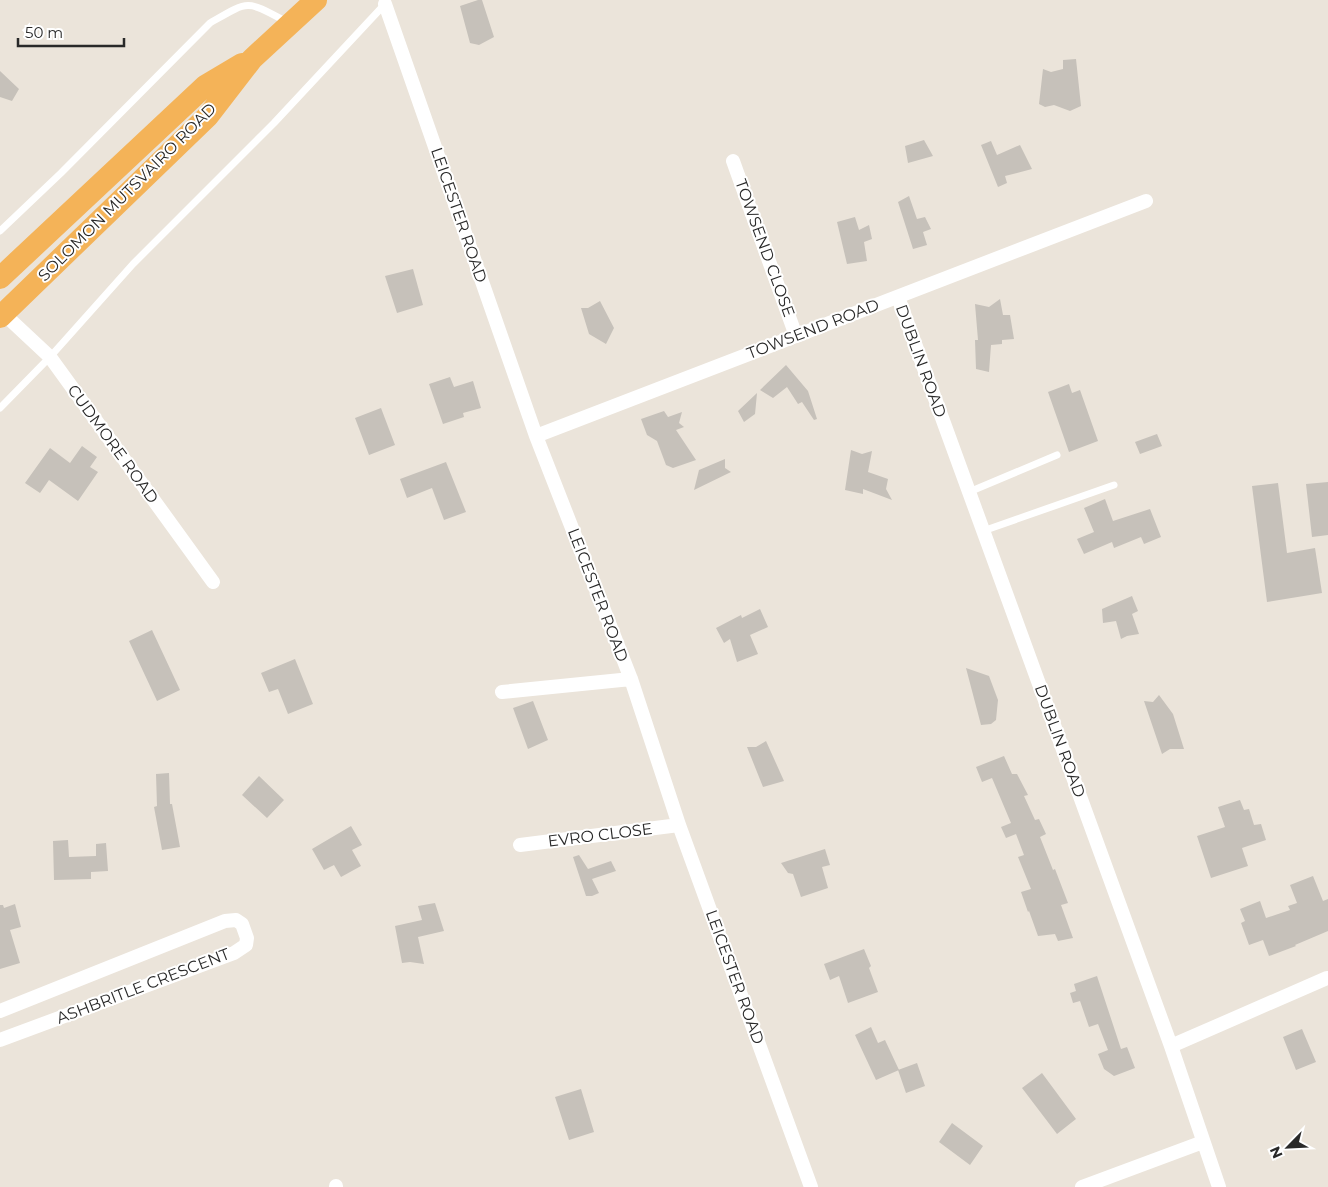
<svg xmlns="http://www.w3.org/2000/svg" width="1328" height="1187" viewBox="0 0 1328 1187" font-family="Montserrat,sans-serif">
<style>
.building{fill:#c6c1ba}
.lines{fill:none;stroke-linecap:round;stroke-linejoin:round}
.service{stroke:#fff;stroke-width:7}
.minor{stroke:#fff;stroke-width:14}
.trunk{stroke:#f4b358;stroke-width:22}
.labels{text-anchor:middle;dominant-baseline:central;stroke-width:4;stroke-linejoin:round;paint-order:stroke}
.street-label{font-size:16px;fill:#292929;stroke:#fff}
</style>
<rect width="100%" height="100%" fill="#ebe4da"/>
<path class="building" d="M478,0H482L494,37L479,45L470,43L460,6Z
M1076,59L1081,106L1070,111L1054,105L1045,107L1039,104L1043,69L1051,72L1063,69V60Z
M0,71L19,89L12,101L0,97Z
M924,140L933,156L908,163L905,146Z
M991,141L997,155L1020,145L1032,169L1005,176L1007,183L998,187L981,145Z
M909,196L917,219L925,217L931,229L923,232L927,245L913,249L898,202Z
M855,217L859,230L869,225L872,239L864,242L867,261L847,264L837,222Z
M413,269L423,305L397,313L385,276Z
M1000,299L1003,315H1010L1014,339L1002,340V344L991,345L989,372L976,369L975,340H978L975,304L989,307Z
M600,301L614,328L606,344L589,334L581,308H588Z
M786,365L808,391L817,419L814,420L802,402L798,404L787,387L773,398L760,390Z
M450,377L454,387L473,381L481,408L463,413L464,417L443,424L429,384Z
M1069,384L1072,393L1080,390L1098,441L1069,452L1048,392Z
M757,393L755,414L744,422L738,411Z
M381,408L395,445L369,455L355,418Z
M664,411L668,417L682,412L679,423L684,427L676,430L696,460L673,468L666,465L657,441L647,435L641,419Z
M1157,434L1162,446L1140,454L1135,442Z
M82,446L97,457L90,467L98,472L78,501L49,480L40,493L25,483L50,448L70,463Z
M851,450L862,454L872,451L868,472L888,479L886,489L892,500L863,489V494L845,490Z
M725,459V468L731,472L694,490L699,470Z
M446,462L466,512L444,520L432,488L407,498L400,479Z
M1328,482V535L1312,537L1306,484Z
M1278,483L1287,553L1315,548L1322,593L1267,602L1252,486Z
M1105,499L1113,521L1150,509L1161,537L1144,544L1141,537L1114,548L1112,542L1084,554L1077,539L1094,532L1084,508Z
M1132,596L1138,611L1132,614L1139,634L1127,636L1121,639L1116,621L1103,623L1102,609Z
M760,609L768,627L750,635L758,654L737,662L730,639L724,643L716,628L741,615L742,618Z
M152,630L180,690L157,701L129,641Z
M295,659L313,704L288,714L278,689L269,692L261,673Z
M966,668L989,676L998,700L996,720L991,724L981,725Z
M1159,695L1173,714L1184,749H1170L1162,754L1144,701L1153,702Z
M533,701L548,740L528,749L513,708Z
M766,741L784,781L763,787L747,747H756Z
M1004,756L1012,774H1017L1028,795L1024,796L1035,820L1039,819L1046,834L1040,837L1053,870L1055,869L1068,903L1061,905L1073,938L1058,941L1055,934L1038,936L1029,911L1028,912L1021,892L1031,889L1018,857L1024,855L1016,834L1006,838L1001,827L1011,823L992,778L982,782L976,767Z
M169,773L170,804H172L180,847L162,850L154,807L157,806L156,774Z
M259,776L284,800L267,818L242,795Z
M1240,800L1244,810L1249,809L1254,825L1261,824L1266,840L1242,848L1248,866L1211,878L1197,836L1225,827L1218,807Z
M351,826L362,845L352,850L361,866L341,877L334,865L324,870L312,849Z
M68,840L69,857L96,856V844L106,843L108,871L91,872V879L54,880L53,841Z
M825,849L830,865L822,867L828,888L801,897L793,874L788,873L781,863Z
M579,855L588,869L611,861L616,871L592,879L599,893L592,896H586L573,857Z
M1313,876L1323,901L1328,899V931L1295,945L1296,946L1269,956L1263,940L1249,945L1241,923L1245,921L1240,909L1260,901L1266,918L1290,910L1288,906L1297,903L1290,885Z
M435,903L444,931L418,937L424,964L410,962L402,963L395,926L422,920L418,906Z
M15,904L21,927L10,930L20,963L0,969V905H3L4,908Z
M864,949L871,966L869,968L878,992L848,1003L839,976L830,980L824,964Z
M1097,976L1121,1049L1127,1047L1135,1068L1114,1076L1104,1069L1098,1054L1108,1050L1098,1024L1089,1027L1080,1001L1073,1003L1070,993L1076,991L1074,984Z
M871,1027L878,1043L885,1040L899,1070L876,1080L855,1035Z
M1302,1029L1316,1062L1296,1070L1283,1037Z
M917,1063L925,1086L906,1093L898,1070Z
M1042,1073L1076,1119L1057,1134L1022,1088Z
M581,1089L594,1132L569,1140L555,1097Z
M952,1123L983,1146L970,1165L939,1142Z"/>
<g class="lines">
<path class="service" d="M0,231L61,173L210,23C250,0 246,0 287,22
M0,408L50,357L133,264L274,123L385,4
M969,492L1057,455
M983,531L1114,485"/>
<path class="minor" d="M385,4L536,436L631,679L679,825L811,1187
M733,161L796,336
M898,297L1171,1046L1219,1187
M4,314L50,357L213,582
M536,436L1146,201
M502,692L631,679
M520,845L679,825
M0,1011L225,921L236,920L242,924L247,938L246,945L234,953L0,1040
M1171,1046L1327,978
M336,1186V1187
M1082,1187L1203,1142"/>
<path class="trunk" d="M0,278L205,86L242,64
M0,317L208,116L252,59L316,0"/>
</g>
<g class="labels">
<g class="street-label">
<text transform="translate(127 192) rotate(-45)">SOLOMON MUTSVAIRO ROAD</text>
<text transform="translate(459 215) rotate(71)">LEICESTER ROAD</text>
<text transform="translate(765 248) rotate(70)">TOWSEND CLOSE</text>
<text transform="translate(813 329) rotate(-21)">TOWSEND ROAD</text>
<text transform="translate(921 361) rotate(70)">DUBLIN ROAD</text>
<text transform="translate(113 444) rotate(54)">CUDMORE ROAD</text>
<text transform="translate(598 595) rotate(69)">LEICESTER ROAD</text>
<text transform="translate(1060 741) rotate(70)">DUBLIN ROAD</text>
<text transform="translate(600 835) rotate(-7)">EVRO CLOSE</text>
<text transform="translate(735 977) rotate(70)">LEICESTER ROAD</text>
<text transform="translate(143 986) rotate(-21)">ASHBRITLE CRESCENT</text>
</g>
</g>
<g transform="translate(1288 1147) rotate(246)" stroke="#ffffff" stroke-width="4" paint-order="stroke">
<path d="M0-4L9 19L0 12L-9 19Z" fill="#292929"/>
<text y="-8" font-size="14" font-weight="bold" text-anchor="middle" fill="#292929">N</text>
</g>
<path d="M18 38v8h106v-8" fill="none" stroke="#292929" stroke-width="2.5"/>
<text x="25" y="38" font-size="15" fill="#292929" stroke="#ffffff" stroke-width="4" paint-order="stroke">50 m</text>
</svg>
